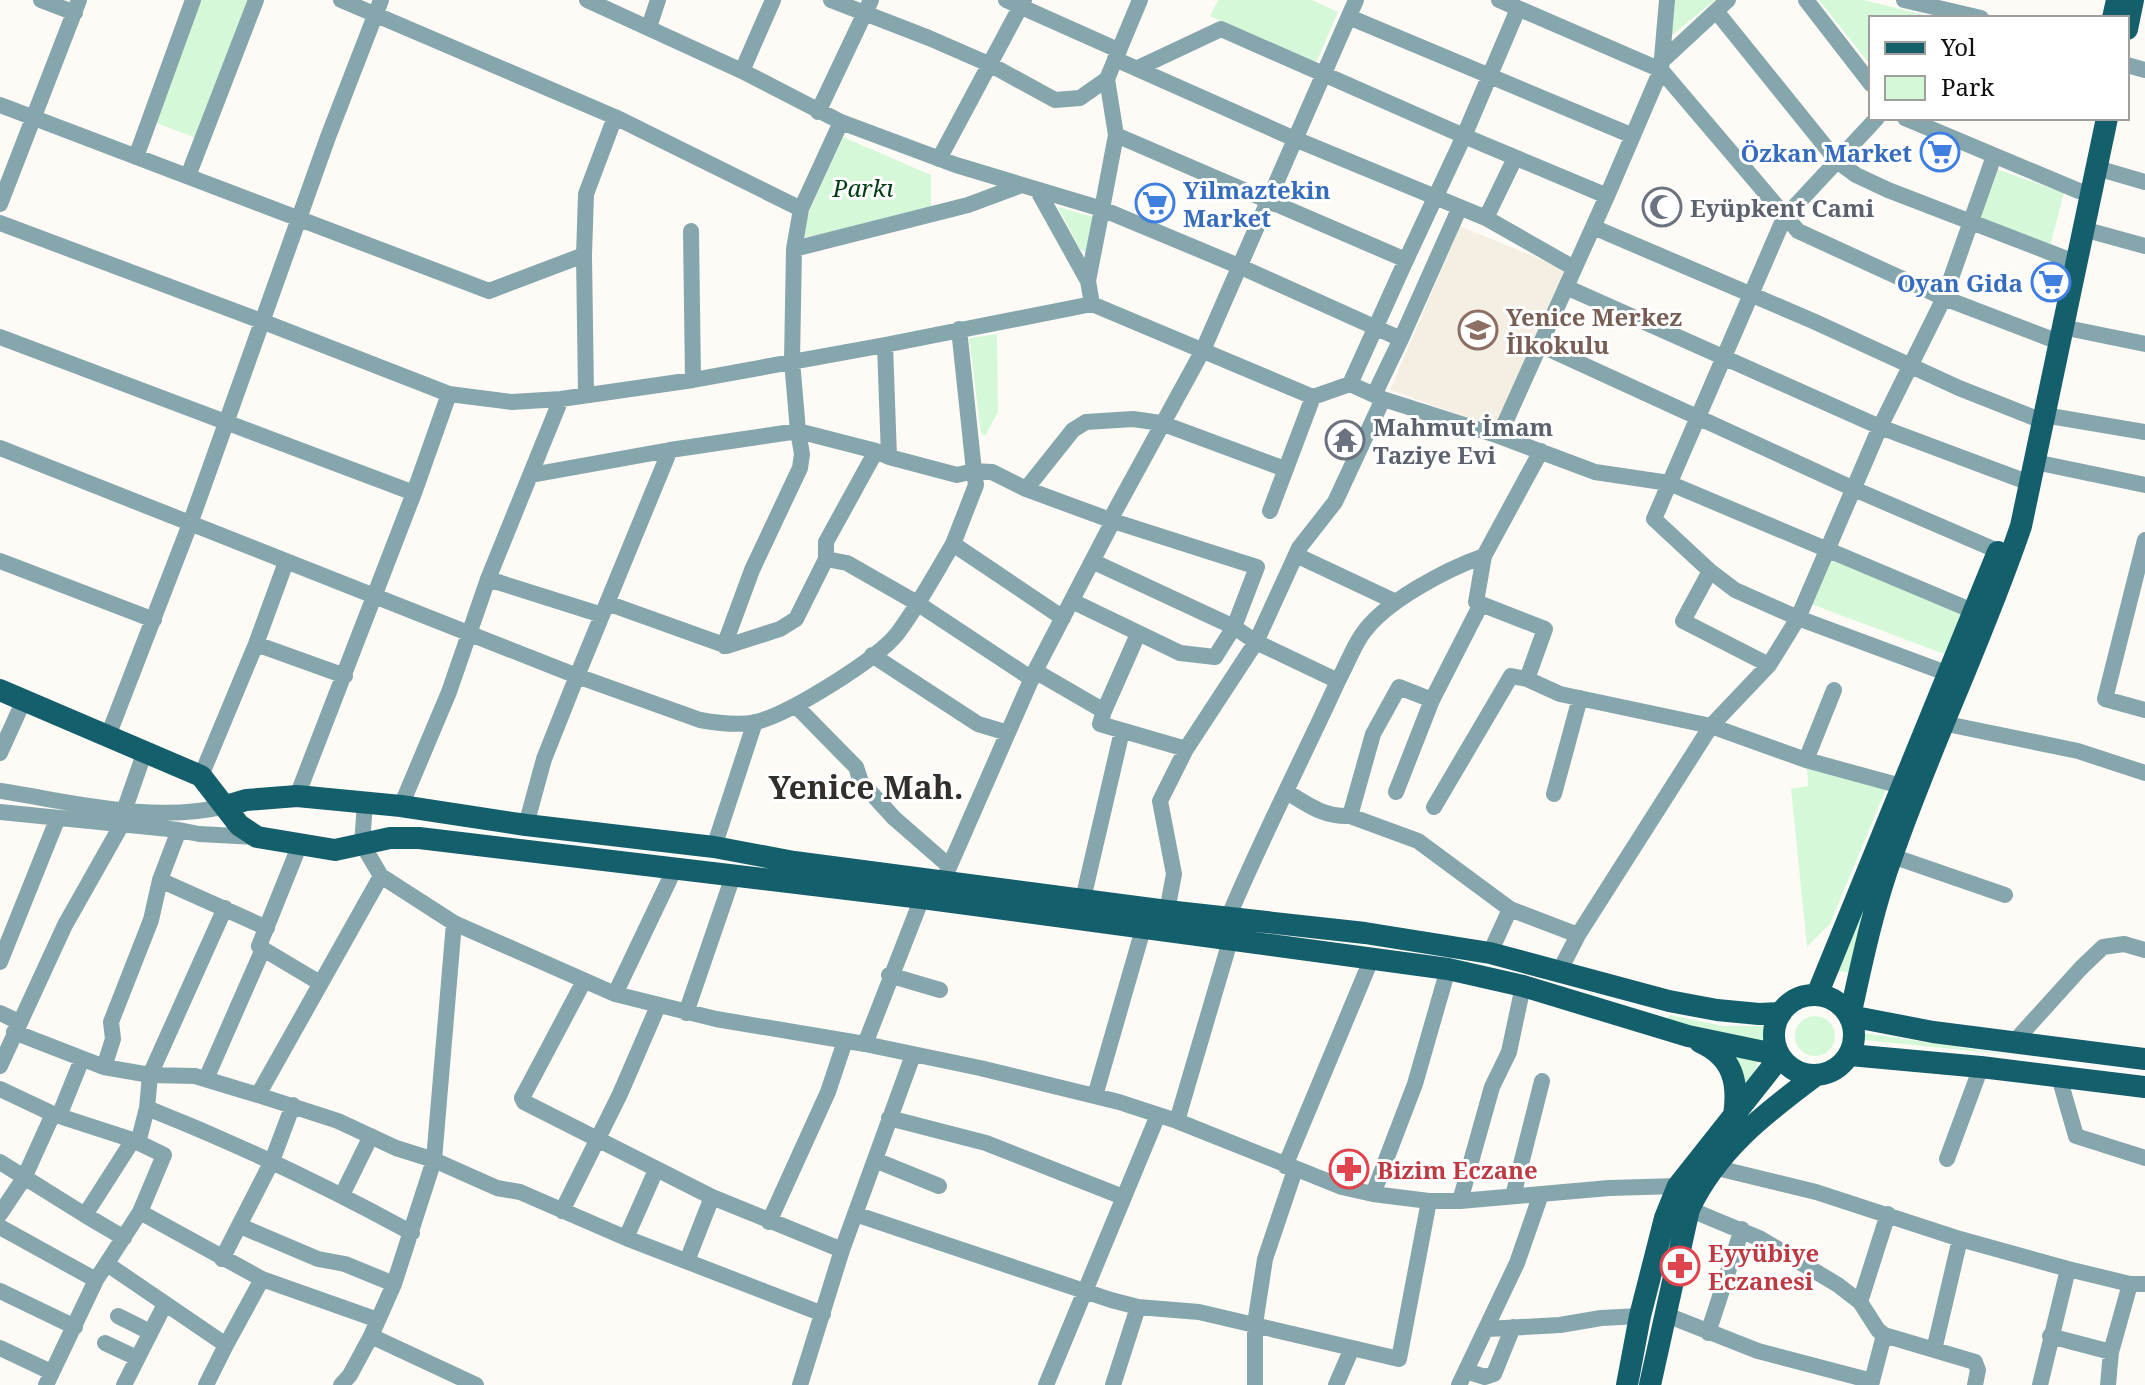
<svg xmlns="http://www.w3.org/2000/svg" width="2145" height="1385" viewBox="0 0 2145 1385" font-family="'Noto Serif',serif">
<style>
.built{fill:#f5eee3}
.green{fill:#d5f9d8}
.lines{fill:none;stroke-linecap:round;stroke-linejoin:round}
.minor{stroke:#85a6ad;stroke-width:16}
.major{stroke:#145f6c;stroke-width:22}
.labels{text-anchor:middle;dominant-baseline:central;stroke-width:6;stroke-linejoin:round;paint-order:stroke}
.shop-label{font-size:24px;font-weight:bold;fill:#366cbe;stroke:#fff;text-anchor:end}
.park-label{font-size:24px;font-style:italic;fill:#003c12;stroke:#fff}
.worship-label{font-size:24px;font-weight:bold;fill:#5b616d;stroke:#fff;text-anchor:start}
.education-label{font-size:24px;font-weight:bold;fill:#785e54;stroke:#fff;text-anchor:start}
.health-label{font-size:24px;font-weight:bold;fill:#be3a42;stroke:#fff;text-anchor:start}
.district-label{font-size:32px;font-weight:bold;fill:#312e2b;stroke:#fff}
</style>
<rect width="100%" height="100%" fill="#fefbf6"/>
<path class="built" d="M1460,226L1567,270L1498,429L1390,390Z"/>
<path class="green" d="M201,0H249L196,138L154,122Z
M1218,0H1312L1338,12L1316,63L1210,16Z
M1674,0H1715L1671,36Z
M1819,0H1864L1925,15L1923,18H1871V66Z
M843,137L931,175V211L797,239Z
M1997,169L2064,193L2050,246L1978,220Z
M1058,207L1097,218L1089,254L1080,249Z
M997,334L998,412L985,436L981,433L969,338Z
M1830,559L1961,613L1944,654L1811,604Z
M1807,768L1886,789L1830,924L1807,947L1791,789L1808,786Z
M1872,888L1852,973L1832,970Z
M1670,1015L1724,1026H1766L1770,1027L1766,1042L1666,1020Z
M1795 1036a20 20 0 1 1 40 0a20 20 0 1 1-40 0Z
M1864,1033L2012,1055L1864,1040L1862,1037Z
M1733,1054L1757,1061L1758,1064L1746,1088Z"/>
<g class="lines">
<path class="minor" d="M41,0L75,13
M341,0L615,117L801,209
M587,0L742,71L841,122L956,165L1102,209L1116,135L1406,260L1350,384
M831,0L929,38L991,65L1055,100L1080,98L1107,79
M1006,0L1118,50
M1499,0L1661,70L1607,196L1499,436L1595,472L1669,483L1973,611
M1667,0L1661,70L1798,231L1944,298L2051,339
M1806,0L1871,84
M1904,0L1981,18
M1716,11L1837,161L1856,175L1888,190L2067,259
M1349,17L1633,136
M649,27L658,0
M1115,59L1295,139L1486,218L1574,268
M1661,62L1728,0
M2127,65L2145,70
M1138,68L1221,29L1464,136L1607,196
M742,71L773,0
M0,105L489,291L584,255
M818,112L871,0
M1877,118L1784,218L1654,519L1710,571L1735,590L1798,618L1946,673
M1905,118L2079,191
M1116,135L1107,79L1140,0
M136,157L193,0
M939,159L1024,0
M2097,168L2145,182
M188,176L256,0
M1038,191L1088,281
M0,204L79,0
M1486,218L1515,158
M0,223L264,322L449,394L512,402L561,399L693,380L885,345L1092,304L1313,397L1350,384L1383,399L1499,436
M1593,227L1813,321L1959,388L2035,418
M2083,229L2145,246
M691,231L693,380
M794,249L968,205L1019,186
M1406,260L1464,136L1518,9
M1566,287L1880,427L2019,479
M1092,304L1088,281L1102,209L1241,267L1401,339L1374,395
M2062,327L2145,344
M0,337L414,493
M1401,339L1460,207
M1540,345L1854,489L1998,551
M586,394L584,255L586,194L615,117
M2044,415L2145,432
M0,448L577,676L670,450L798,431L792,361L794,249L801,209L841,122
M889,457L957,475L974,471L959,329
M2035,462L2145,485
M531,475L670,450
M1026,489L1073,430L1086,422L1133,419L1161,423L1285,469
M1270,511L1313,397
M1110,520L1203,350L1356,0
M2145,540L2105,699L2145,710
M1296,555L1396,602
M1484,556L1476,602L1545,629L1527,679L1560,694L1711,726L1769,665L1798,618L1880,427L1944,298L1994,156
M826,559L847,563L917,603L1032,679
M0,561L154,620
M1092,561L1234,627L1256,642L1338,681C1346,666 1352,650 1361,636C1383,602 1447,569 1484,556L1541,451
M1710,571L1683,621L1769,665
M488,579L602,615
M607,603L727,646L780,629L796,619L826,559V542L876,451L889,457L885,345
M1481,604L1432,700L1399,687L1373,734L1350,816L1418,841L1510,909L1490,953
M1063,618L953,544L976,485L974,471L992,472L1026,489L1113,521
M256,644L345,676
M724,646L752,570L800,468L802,454L798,431L876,451
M872,655L978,724L1008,733
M1035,671L1104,711L1100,724L1186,749
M797,707L856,767L861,782L894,818L949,866
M1104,711L1138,634
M1942,723L2078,751L2145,773
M108,736L190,524L328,137L381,0
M0,753L24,700
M1806,760L1834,690
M201,776L256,644L286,562
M0,791C73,802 153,824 226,806
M1287,792C1308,805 1324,817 1350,816
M1396,792L1432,700
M1554,794L1580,698
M297,796L414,493L449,394
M365,803L362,844L381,876L454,923L615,994L716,1019L865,1044L980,1068L1119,1102L1177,1121L1342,1187L1373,1194L1429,1201H1460L1609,1188L1678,1186
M401,806L449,692L488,579L561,399
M1434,807L1511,676L1527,679
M124,811L145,751
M0,812L179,830L199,834L257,837
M526,825L544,759L577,676L700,720C717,723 739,726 756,722C789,714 876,660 897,634C918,606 935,574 953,544
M714,847L755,722
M1892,856L2005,895
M381,876L258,1095L338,1121L396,1148L434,1160L497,1188L520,1192L626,1238L823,1314
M160,880L267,928
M943,881L1035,671L1113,521L1257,567L1234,627L1215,657L1180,653L1072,601
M1083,899L1122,731
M1510,909L1578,935
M1167,911L1174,874L1160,801L1186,749L1256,642L1299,548L1335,502L1383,399
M1228,918C1262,837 1302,760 1338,681
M263,949L320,983
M0,962L57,820
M1559,972L1578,935L1711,726L1806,760L1901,786
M889,975L940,990
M584,981L522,1098L524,1102L712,1197L842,1250
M615,994L675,868
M0,1013L19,1022
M686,1013L733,876
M14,1032L104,1067L150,1075L225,908
M2013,1043L2081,968L2103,947L2124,944L2145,950
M865,1044L922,898
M0,1066L65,925L122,824
M104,1067L113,1039L111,1022L151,920L160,880L179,830
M2059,1077L2076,1136L2145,1158
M206,1079L263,949L259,946L300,844
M0,1089L53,1114L133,1140L164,1155L140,1212L96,1280L46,1385
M1095,1096L1143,929
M147,1108C238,1144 326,1186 412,1233
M59,1116L82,1059
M889,1118L986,1143L1123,1197
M1177,1121L1230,941
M138,1143L147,1108L150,1075L195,1076L258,1095
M1947,1159L1981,1067
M875,1160L939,1186
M0,1162L85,1215
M1285,1166L1371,960
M1713,1167L1816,1192L1960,1239L2068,1269L2130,1284H2145
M1373,1194L1415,1084L1448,969
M342,1195L371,1136
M1513,1196L1542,1081
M1460,1201L1492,1087L1509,1052L1523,986
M1689,1209L1761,1239L1838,1285L1860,1302L1878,1330L1884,1335L1975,1362L1978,1370L1975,1385
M562,1211L620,1094L658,1006
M0,1214L24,1178L53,1114
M855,1214L1111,1300L1138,1307L1199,1312L1399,1359L1429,1201
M769,1222L828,1092L845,1041
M240,1226L318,1259L345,1264L394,1284
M0,1227L96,1280
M124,1238L85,1215L133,1140
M626,1238L656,1170
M222,1259L272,1161L293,1105
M687,1261L712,1197
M107,1264L226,1345L262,1279L140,1212
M262,1279L378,1320
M0,1291L75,1327
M1860,1302L1888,1214
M1664,1314L1758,1351L1872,1381
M118,1316L150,1332
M1487,1329L1560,1325L1601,1318L1640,1316
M1708,1333L1742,1229
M371,1336L476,1385
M2050,1336L2111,1352
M105,1343L137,1358
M0,1348L51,1372
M1934,1350L1960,1239
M1466,1371L1485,1377L1494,1374L1513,1327
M124,1385L165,1304
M206,1385L226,1345
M341,1385L350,1375L371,1336L394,1284L434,1160L454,923
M800,1385L842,1250L913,1055
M1046,1385L1158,1115
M1113,1385L1138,1307
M1255,1385V1324L1265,1259L1295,1170
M1336,1385L1352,1348
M1459,1385L1517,1263L1541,1194
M1871,1385L1884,1335
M2040,1385L2068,1269
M2108,1385L2111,1352L2130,1284"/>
<path class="major" d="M2113,18L2117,0
M2127,29L2133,0
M2107,118L2021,526C1983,638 1931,744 1892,856C1873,908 1862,962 1850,1016L1933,1032L2145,1059
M0,690L201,776L239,825L257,837L335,850L390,838H419L922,898L1448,969L1523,986L1688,1036L1779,1055
M226,806L246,800L297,796L401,806L526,825L714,847L794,862L1167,911L1365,933L1490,953L1669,1001L1717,1010L1759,1014L1781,1013
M1774 1035a40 40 0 1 1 80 0a40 40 0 1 1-80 0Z
M1817,995L1998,552
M1700,1042C1733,1057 1739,1082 1734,1116
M1850,1055L1981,1067L2145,1087
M1627,1385L1640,1316L1665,1218L1678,1186L1780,1057
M1650,1385L1689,1209C1717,1150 1764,1114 1815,1076"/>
</g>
<defs>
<symbol id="supermarket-ring" viewBox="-11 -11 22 22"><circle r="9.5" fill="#fff" stroke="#3f7fe0" stroke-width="1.5"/><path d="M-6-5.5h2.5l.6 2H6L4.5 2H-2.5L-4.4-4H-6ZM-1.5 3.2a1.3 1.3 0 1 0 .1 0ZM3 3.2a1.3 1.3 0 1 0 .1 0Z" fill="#3f7fe0"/></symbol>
<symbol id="mosque-ring" viewBox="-11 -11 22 22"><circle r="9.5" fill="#fff" stroke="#6b7280" stroke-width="1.5"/><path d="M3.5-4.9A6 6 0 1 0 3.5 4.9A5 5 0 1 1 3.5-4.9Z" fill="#6b7280"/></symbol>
<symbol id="school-ring" viewBox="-11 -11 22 22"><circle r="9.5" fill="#fff" stroke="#8d6e63" stroke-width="1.5"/><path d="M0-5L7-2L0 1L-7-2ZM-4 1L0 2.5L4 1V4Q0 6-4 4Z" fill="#8d6e63"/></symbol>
<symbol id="temple-ring" viewBox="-11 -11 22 22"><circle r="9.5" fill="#fff" stroke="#6b7280" stroke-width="1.5"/><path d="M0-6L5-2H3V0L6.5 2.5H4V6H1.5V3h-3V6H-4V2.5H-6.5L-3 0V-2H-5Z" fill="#6b7280"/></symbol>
<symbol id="pharmacy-ring" viewBox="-11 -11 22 22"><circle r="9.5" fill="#fff" stroke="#e0444e" stroke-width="1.5"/><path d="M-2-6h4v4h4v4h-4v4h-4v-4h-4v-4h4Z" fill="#e0444e"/></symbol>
</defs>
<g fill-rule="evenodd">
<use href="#supermarket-ring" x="1918" y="130" width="44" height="44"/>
<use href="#supermarket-ring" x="1133" y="181" width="44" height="44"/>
<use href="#mosque-ring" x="1640" y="185" width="44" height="44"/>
<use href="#supermarket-ring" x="2029" y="260" width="44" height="44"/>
<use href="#school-ring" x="1456" y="308" width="44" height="44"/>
<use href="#temple-ring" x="1323" y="418" width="44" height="44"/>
<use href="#pharmacy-ring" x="1327" y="1147" width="44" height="44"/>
<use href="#pharmacy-ring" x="1658" y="1244" width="44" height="44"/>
</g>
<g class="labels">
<g class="shop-label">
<text x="1912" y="152">Özkan Market</text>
<text x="1183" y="189" text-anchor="start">Yilmaztekin<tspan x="1183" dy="28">Market</tspan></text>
<text x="2023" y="282">Oyan Gida</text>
</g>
<g class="park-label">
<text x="863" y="187">Parkı</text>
</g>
<g class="worship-label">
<text x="1690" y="207">Eyüpkent Cami</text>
<text x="1373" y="426">Mahmut İmam<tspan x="1373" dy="28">Taziye Evi</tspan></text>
</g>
<g class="education-label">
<text x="1506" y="316">Yenice Merkez<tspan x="1506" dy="28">İlkokulu</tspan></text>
</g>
<g class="health-label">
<text x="1377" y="1169">Bizim Eczane</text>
<text x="1708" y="1252">Eyyübiye<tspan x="1708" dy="28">Eczanesi</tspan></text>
</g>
<g class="district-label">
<text x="866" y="786">Yenice Mah.</text>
</g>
</g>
<rect x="1869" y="16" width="260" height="104" fill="#ffffff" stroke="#9f9f9e" stroke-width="2"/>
<rect x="1885" y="42" width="40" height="12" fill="#145f6c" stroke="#9f9f9e" stroke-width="2"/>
<text x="1941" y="56" font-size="24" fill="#100f0d">Yol</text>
<rect x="1885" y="76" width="40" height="24" fill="#d5f9d8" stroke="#9f9f9e" stroke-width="2"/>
<text x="1941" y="96" font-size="24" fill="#100f0d">Park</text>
</svg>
